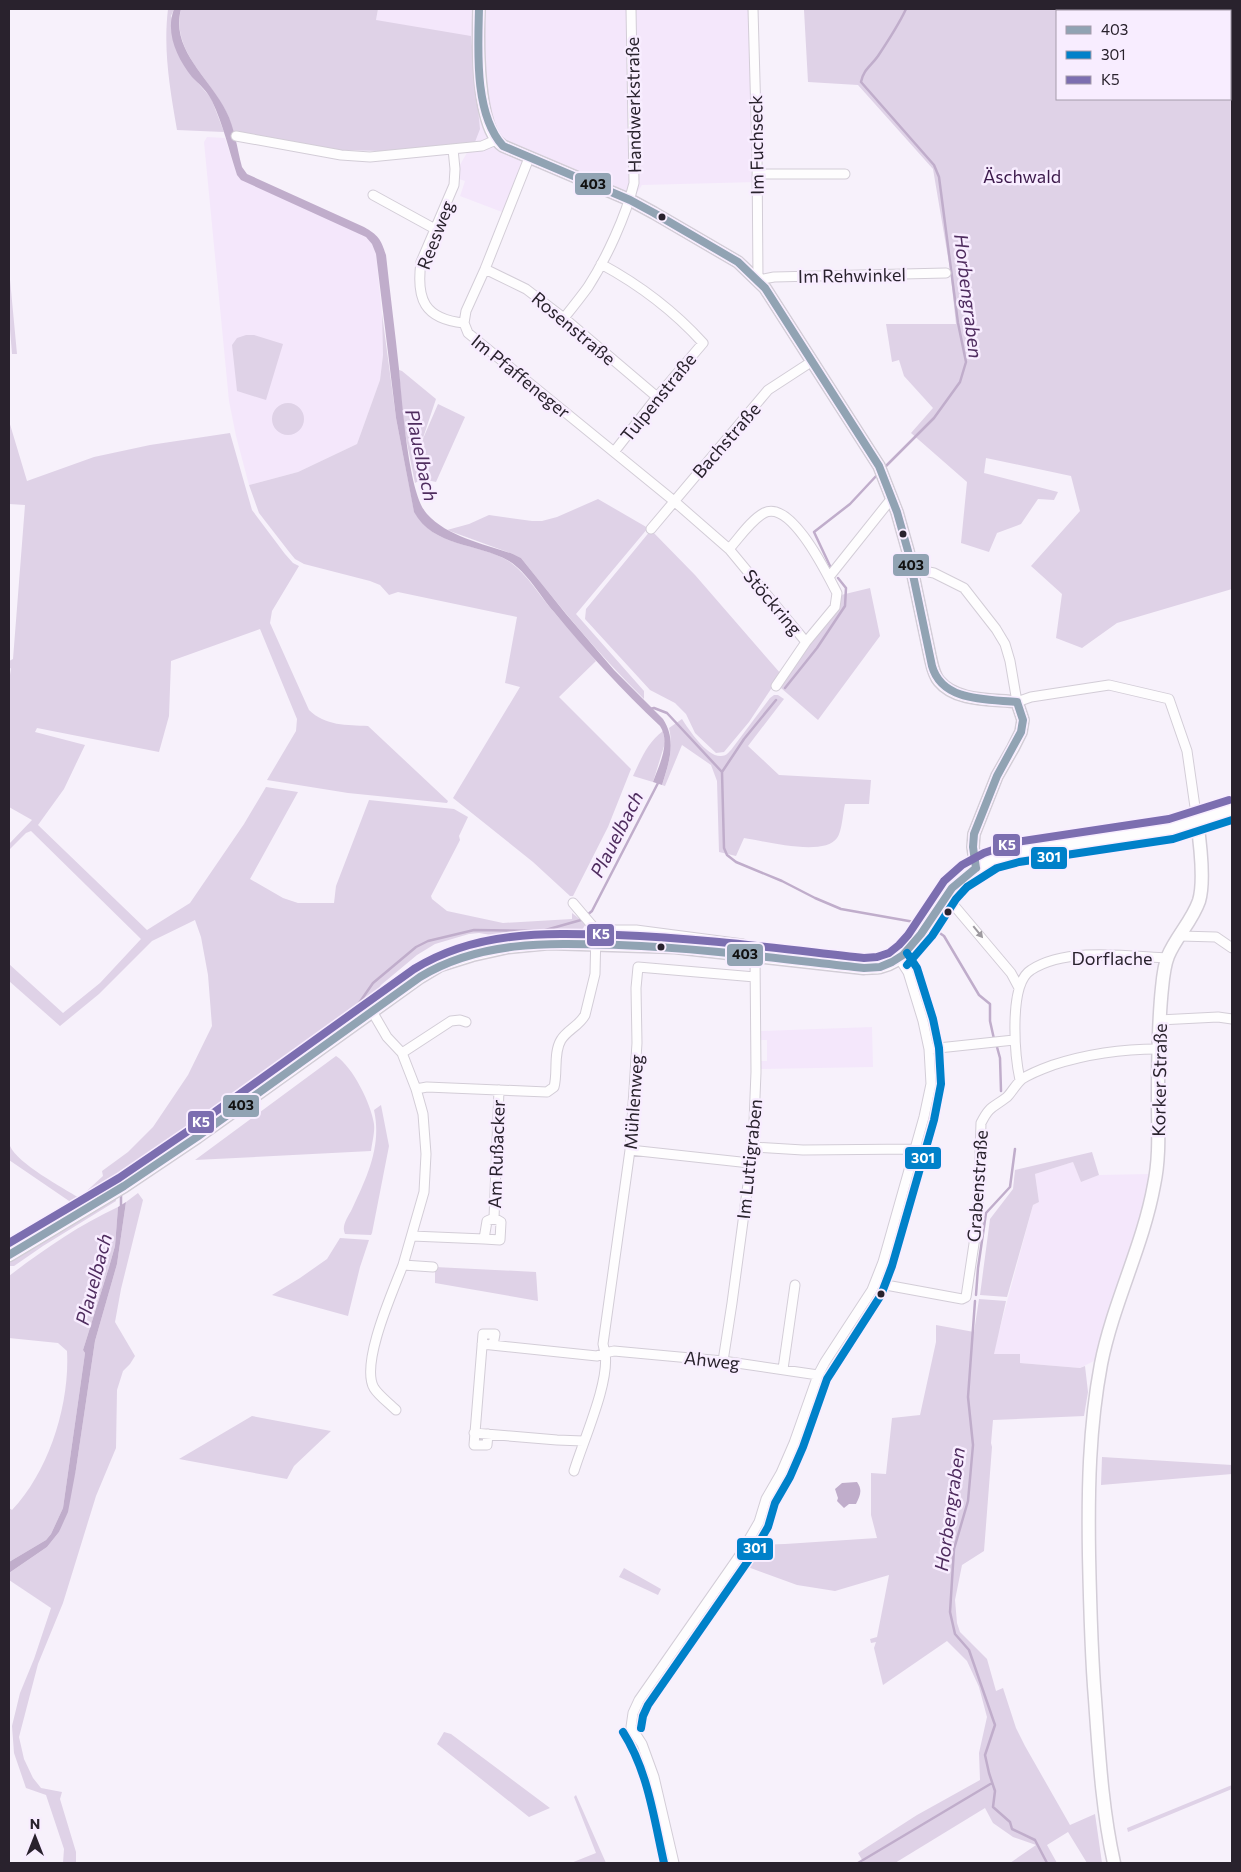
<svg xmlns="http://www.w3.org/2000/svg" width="1241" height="1872" viewBox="0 0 1241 1872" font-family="Commissioner,sans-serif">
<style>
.built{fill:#f4e7fb}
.green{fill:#dfd2e7;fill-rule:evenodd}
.water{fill:#c0adcb}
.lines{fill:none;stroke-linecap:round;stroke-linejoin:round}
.stream{stroke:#c0adcb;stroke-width:2.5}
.minor-casing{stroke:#d3cdd7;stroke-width:11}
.tertiary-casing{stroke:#d3cdd7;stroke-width:14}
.secondary-casing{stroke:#d3cdd7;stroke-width:15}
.minor{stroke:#fefdfe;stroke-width:9}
.tertiary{stroke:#fefdfe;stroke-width:11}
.secondary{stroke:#fefdfe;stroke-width:12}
.bus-1-casing{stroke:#f8edff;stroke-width:11}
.bus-2-casing{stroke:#f8edff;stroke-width:11}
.bus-3-casing{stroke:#f8edff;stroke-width:11}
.bus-1{stroke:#91a3b3;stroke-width:8}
.bus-2{stroke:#0081c9;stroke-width:8}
.bus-3{stroke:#7c6eb0;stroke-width:8}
.oneway{fill:#9e9aa0}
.bus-dot{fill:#29222d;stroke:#f8edff;stroke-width:2}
.labels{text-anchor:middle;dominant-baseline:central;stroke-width:5;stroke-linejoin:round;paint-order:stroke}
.street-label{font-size:18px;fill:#29222d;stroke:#f8edff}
.park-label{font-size:18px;fill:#3b184a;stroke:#f8edff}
.water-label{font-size:19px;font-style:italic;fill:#4f2c5f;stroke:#f8edff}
.line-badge{stroke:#f8edff;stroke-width:2}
.badge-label{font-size:14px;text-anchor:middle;font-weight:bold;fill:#fff}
.pale-badge-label{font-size:14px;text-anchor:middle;font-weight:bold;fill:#111}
</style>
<rect width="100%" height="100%" fill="#f7f1fb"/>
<path class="built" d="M378,9H753L757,182L642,185L633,199L525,156L502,212L460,196L465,181L453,177L468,151L475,142L376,20Z
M207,137L225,138L237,175L367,237L372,244L376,254L382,314L383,355L380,380L357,444L298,472L249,485L236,436L229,401L204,142Z
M872,1027L873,1067L761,1069V1061H767V1040H761V1031Z
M1073,1162L1081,1182L1099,1175L1149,1174V1192L1096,1360L1080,1368L1020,1363V1354H993L1033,1205L1039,1202L1035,1174Z"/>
<path class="green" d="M168,9H174L171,16L191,75L211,98L224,132L177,130C170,89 163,50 168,9Z
M181,9H378L376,20L471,36L480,129L475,142L381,151L336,150L233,132C225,87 169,58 181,9Z
M837,9H1232V589L1117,623L1082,648L1056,638L1062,594L1031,566L1080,511L1071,476L986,458L984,473L1058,492L1054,500L1038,499L1021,524L997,533L989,552L961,543L967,482L911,433L933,408L904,376L899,360L892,362L886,324H956L950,269L933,169L858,85L808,82L804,10ZM1057,11H1230V99H1057Z
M9,269L17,354H12L9,317Z
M382,314L396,418L414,511C434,549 480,542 510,562C528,575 539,595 553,611C567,628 582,644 596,661L559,697L631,769L608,827L573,896H570L533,862L453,798L520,687L505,683L517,617L398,592L389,595L380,585L370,581L304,564L295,559L290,553L259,513L249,485L298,472L357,444L380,380L383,355Z
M246,335H254L283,344L266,400L237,391L232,345L237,338Z
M399,370L402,371L436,399L422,441L438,404L465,417L436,482L422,479L415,483L403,423Z
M272 419a16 16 0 1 1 32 0a16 16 0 1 1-32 0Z
M9,421L27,481L94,457L150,445L230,433L252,510L285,554L293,563L299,566L272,611L270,623L309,710C325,726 347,725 368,726L448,801L447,803L348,793L267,780L296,731L297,719L260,629L171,661L169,716L159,752L37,728L35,732L85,745L64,789L38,825L147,930L190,903L244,824L266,787L298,792L250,879L283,898L298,903H334L336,886L369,800L454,809L468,817L459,836L460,840L431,896L432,899L447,911L503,923L572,919V913L586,924L579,934L568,937L528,941L479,933L469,934L435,944L417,955L381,985L367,1006L340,1028L243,1100L130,1176L9,1249V1242L72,1203L9,1160L10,1146C18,1164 62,1187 79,1198L103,1176L102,1171L128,1152L153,1127L188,1075L212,1026L208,975L201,937L195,920L152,941L99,994L60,1026L9,981V964L63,1013L100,983L141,939L31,831L26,833L9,850V844L32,820L9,807V682L11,668L9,669V661L13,659L25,505L9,504Z
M598,499L648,528L576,614L644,691V699C599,655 560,607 521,558L513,554L447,530L469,524L489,515L532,521H542L557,517Z
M651,530L695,575L781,674L749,722L724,752L716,753L695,733L686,714L675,703L650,690L585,619L586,609Z
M870,588L880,636L818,720L781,688V685L841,595Z
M774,695H778L784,699L748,746L779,775L871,780L869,804H845C843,812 842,832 837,838C824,857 764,841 744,838L736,856L719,852L717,781L711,765L682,745L665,786L662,785C668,767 674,748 669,728L682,719C689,730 707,757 721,756C726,756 728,753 731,750L770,698Z
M663,731L665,743L653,782L633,776C641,759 647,743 663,731Z
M486,942L488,945L414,976L383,995C411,960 442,945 486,942Z
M336,1056C353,1067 371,1104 374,1124C375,1132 372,1143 371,1151L195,1160Z
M381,1105L389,1146L372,1233L371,1235L345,1234C341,1226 348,1217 352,1209C367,1177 382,1146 374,1110Z
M1092,1152L1099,1175L1081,1182L1073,1162L1035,1174L1039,1202L1033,1205L1007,1297L980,1295L990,1219L1013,1189L1015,1170Z
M138,1193L143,1200L121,1289L115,1322L135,1356L130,1364L123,1371L117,1390L116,1448L96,1496L63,1603L38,1664L19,1737L24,1759L33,1778L41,1788L62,1792L60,1799L76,1852V1863H63L64,1849L46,1795L26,1788L14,1753L12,1726L20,1693L34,1659L51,1608L9,1580V1573L47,1547L59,1532L76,1469L95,1341L117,1264L126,1202Z
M115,1195L116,1201L43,1246L14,1266H9V1259Z
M118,1207L115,1246L109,1267L83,1350L85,1353L63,1508L51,1534L46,1540L9,1562V1508L12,1510C49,1471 70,1404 67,1351L58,1343L9,1338V1276C43,1250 79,1225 118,1207Z
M340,1238L369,1240L360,1267L348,1316L272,1295L300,1278L327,1259Z
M435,1267L536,1272L538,1301L435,1283Z
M979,1299L1006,1301L994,1354H1020V1363L1080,1368L1085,1366L1088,1392L1084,1416L993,1420L991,1443L992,1447L984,1551L962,1565L955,1600L957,1623L960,1632L987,1659L996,1691L1003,1688L1016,1728L1025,1746L1070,1825L1095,1814L1102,1863H1087L1068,1832L1047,1845L1057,1863H1010L1036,1845L1013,1837L993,1823L985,1808L895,1863H864L858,1853L917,1815L980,1780L979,1753L987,1717L979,1687L967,1661L947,1641L883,1685L874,1648L876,1642L871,1643L870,1639L877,1637L889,1575L835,1591L797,1585L737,1563L751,1545L785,1544L877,1538L871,1515V1473L886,1474L892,1418L920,1415L936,1342V1325L974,1332Z
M252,1416L331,1431L294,1466L287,1479L179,1459Z
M1102,1457L1232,1465V1474L1101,1485Z
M624,1568L661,1589L658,1595L619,1577Z
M444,1732L451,1734L550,1808L529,1817L437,1744Z
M1232,1785V1789L1128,1832L1127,1828Z
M576,1795L606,1863H571L596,1853L574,1797Z"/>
<path class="water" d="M174,9H181C170,50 210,78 226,111C235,128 237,149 242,167L247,174L364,227C378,235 381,239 386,255C390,293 395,331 399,369C402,398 408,494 427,514C448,537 484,544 513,554L521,558L566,614L614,670L663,719C677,740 669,763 662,785L653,782C659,765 671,743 660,726C622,690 587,652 554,612C540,596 528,573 509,561C478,543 433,547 414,512L396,418L376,254L372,244L366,237L241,180L237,175C229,150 223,124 212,101C208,92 199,84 192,77C177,58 165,33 174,9Z
M126,1202L117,1264L95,1341L76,1469L68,1512L59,1532L47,1547L9,1573V1562L46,1540L51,1534L63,1508L85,1353L83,1350L109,1267L115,1246L118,1207Z
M857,1482C863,1490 860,1496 856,1504H849L844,1508L837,1501L838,1498L835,1489L842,1483Z"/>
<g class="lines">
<path class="stream" d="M883,469L934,418L960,382L966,362L958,323L939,177L934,165L861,82C863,70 871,66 878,56C888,41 898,26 906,9
M830,566L814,532L850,504L878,474
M785,688L817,648L845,606L846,588L838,578
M776,700L744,739L722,772L724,848L727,855L736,862L782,881L815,898L841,909L920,923
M650,709L654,708L667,713L722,772
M931,927L944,936L979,995L990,1004V1021L994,1039
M997,1047L1000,1058L1001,1091
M118,1184L116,1180L117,1176L245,1089L342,1018L357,1006L373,983L416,947L428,941L474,930L542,931L581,920L592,911L658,783
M121,1192V1206
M976,1295L978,1268L986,1213L1010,1187L1015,1149
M975,1301L968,1397L973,1445L968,1501L954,1549L950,1612L955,1634L969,1650L995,1725L985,1755L989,1773L995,1791L993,1807L1010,1822L1012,1829L1035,1840L1047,1863
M858,1863L992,1783"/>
<defs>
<path id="minor" d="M753,9L757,153L758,280L774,277L946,273
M236,136L341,155L370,157L482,146L496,140
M453,149L455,169L454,185L421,262C416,299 424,319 464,323
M529,158L485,269L466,311L464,323L468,333L674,501L729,549L806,642L835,607L837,593C827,574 791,499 764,513C751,520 739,538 729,549
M757,174H845
M373,195L435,229
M601,264C638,284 674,311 703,343L657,397L614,452
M485,269L526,289L564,318L657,397
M564,318C572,308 580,298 588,287C606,259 626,216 634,183L631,9
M651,529L768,390L811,362
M913,569L934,573L964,588L996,629L1005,644L1010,661L1017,702L1031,697L1109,685L1169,699L1187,751L1197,821
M829,577L892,498
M776,686L806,642
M946,896L1011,973L1019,988
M573,903L596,930
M596,930H636L743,944L741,955
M1180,936L1216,937L1232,948
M755,977L638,967L636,988L637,1043L630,1150L603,1344L605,1353L614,1351L723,1361L818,1375
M373,1013L387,1037L402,1053L416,1089L423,1114L426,1154L424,1192L403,1265L433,1267
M1159,1020L1218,1017L1232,1019
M929,1049L1014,1040
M402,1053L451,1021L460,1020L466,1022
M1020,1080C1015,1057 1008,984 1031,970C1066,947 1127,956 1167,958
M416,1089L427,1087L547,1092L554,1087C558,1073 553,1053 561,1040C567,1030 579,1026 585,1015L595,974L596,930
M753,1147L803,1150L915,1149
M630,1150L750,1163
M494,1218L487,1221L484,1239L500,1240L501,1222L494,1218L499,1090
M412,1236L484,1239
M875,1283L962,1299L966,1297L978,1217L981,1123C990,1105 993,1108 1007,1097C1012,1092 1016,1084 1022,1079C1031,1073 1042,1069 1053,1065C1087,1054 1122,1049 1158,1049
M482,1344L597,1356L605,1353C610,1382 583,1441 574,1471
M723,1361L732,1303L753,1147L756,1072L755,956
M783,1369L795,1285
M396,1410C389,1403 379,1396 374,1388C360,1364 393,1291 403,1265
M474,1433L557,1440L583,1441
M488,1434L487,1445H474L483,1334H495L493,1345
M674,1863L654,1777L642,1744L631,1727L633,1713L639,1700L740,1555L759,1522L766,1499L781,1473L794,1443L818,1375L825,1362L872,1290L883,1262L924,1117L931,1084L929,1049L923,1021L908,972L899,958"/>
<path id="tertiary" d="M479,9C478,39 476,129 503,146L630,200L654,213L738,262L765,288L879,466L897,512L908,551L930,656C932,664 933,674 939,681C956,702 992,699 1017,702L1023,720L1021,732L1013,748L997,776L974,834L973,847L976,868"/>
<path id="secondary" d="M9,1255L124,1186L197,1137L420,977L440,965L472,955L508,947L549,943L675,947L864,968C869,967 875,968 880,967C920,958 932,902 961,878C978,865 997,858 1017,852L1171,829L1232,810
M1114,1863C1102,1809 1099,1754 1095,1699C1091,1651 1090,1603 1089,1555C1088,1490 1089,1428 1101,1364C1113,1303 1143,1246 1154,1185C1160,1157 1158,1128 1158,1100C1158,1062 1158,1025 1162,988C1163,977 1164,966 1168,956C1176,937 1192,921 1199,901C1205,881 1200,842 1197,821"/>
</defs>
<use href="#minor" class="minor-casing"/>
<use href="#tertiary" class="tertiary-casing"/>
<use href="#secondary" class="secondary-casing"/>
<use href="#minor" class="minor"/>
<use href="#tertiary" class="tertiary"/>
<use href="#secondary" class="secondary"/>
<defs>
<path id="bus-1" d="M479,9C478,50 474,114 503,146L630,200L654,213L738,262L765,288L879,466L897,512L908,551L932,666C942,702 987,699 1017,702
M976,868L973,847L974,834L997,776L1021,732L1023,720L1017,702
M9,1255L124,1186L197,1137L420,977C481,940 550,943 619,945C701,948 782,959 864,968L880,967L892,962L903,955L921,934L952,888L976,868"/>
<path id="bus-2" d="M907,965L932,936L956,899L967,887L997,868L1019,862L1173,839L1232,820
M641,1728L643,1716L648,1705L748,1561L768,1527L775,1503L790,1477L803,1447L827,1379L881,1295L892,1266L934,1120L941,1084L939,1048L933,1019L917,968L907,953
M623,1732C648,1771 654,1819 664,1863"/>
<path id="bus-3" d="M9,1243L119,1178L191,1129L414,969C477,930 547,933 617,935C700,938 782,949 864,958L877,957L889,953L899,945L908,935L944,881L962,865L984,853L1016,842L1169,819L1229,800"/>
</defs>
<use href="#bus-1" class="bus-1-casing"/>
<use href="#bus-2" class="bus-2-casing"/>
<use href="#bus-3" class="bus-3-casing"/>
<use href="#bus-1" class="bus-1"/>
<use href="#bus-2" class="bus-2"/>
<use href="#bus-3" class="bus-3"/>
</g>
<defs><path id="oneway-solid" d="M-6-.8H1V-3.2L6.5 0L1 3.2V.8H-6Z" transform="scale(1.25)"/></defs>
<use class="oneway" href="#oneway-solid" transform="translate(978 932) rotate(51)"/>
<g class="bus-dot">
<circle cx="662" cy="217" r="4.5"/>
<circle cx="903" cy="534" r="4.5"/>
<circle cx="948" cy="912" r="4.5"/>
<circle cx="661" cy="947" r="4.5"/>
<circle cx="881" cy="1294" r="4.5"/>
</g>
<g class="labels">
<g class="street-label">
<text transform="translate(633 105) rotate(-91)">Handwerkstraße</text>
<text transform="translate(756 145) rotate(-91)">Im Fuchseck</text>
<text transform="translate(435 235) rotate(-69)">Reesweg</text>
<text transform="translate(852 275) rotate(-1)">Im Rehwinkel</text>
<text transform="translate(574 328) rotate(40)">Rosenstraße</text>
<text transform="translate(521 376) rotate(39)">Im Pfaffeneger</text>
<text transform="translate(658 397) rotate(-51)">Tulpenstraße</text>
<text transform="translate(726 440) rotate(-49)">Bachstraße</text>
<text transform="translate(773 602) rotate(50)">Stöckring</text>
<text x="1112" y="958">Dorflache</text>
<text transform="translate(1159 1080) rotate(-89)">Korker Straße</text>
<text transform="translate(633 1102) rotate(-86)">Mühlenweg</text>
<text transform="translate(496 1154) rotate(-88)">Am Rußacker</text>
<text transform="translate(749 1159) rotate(-84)">Im Luttigraben</text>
<text transform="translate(977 1186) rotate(-86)">Grabenstraße</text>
<text transform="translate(712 1360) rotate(6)">Ahweg</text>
</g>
<g class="park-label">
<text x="1022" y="176">Äschwald</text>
</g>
<g class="water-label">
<text transform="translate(969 296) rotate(83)">Horbengraben</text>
<text transform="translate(422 455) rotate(78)">Plauelbach</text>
<text transform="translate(616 834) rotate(-63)">Plauelbach</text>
<text transform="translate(93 1279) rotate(-75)">Plauelbach</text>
<text transform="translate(949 1509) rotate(-82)">Horbengraben</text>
</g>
</g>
<g class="line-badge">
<rect x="574" y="172" width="38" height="24" rx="5" fill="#91a3b3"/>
<rect x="892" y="553" width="38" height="24" rx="5" fill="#91a3b3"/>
<rect x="992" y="833" width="29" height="24" rx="5" fill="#7c6eb0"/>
<rect x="1030" y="846" width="38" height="24" rx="5" fill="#0081c9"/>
<rect x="586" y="923" width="29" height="24" rx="5" fill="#7c6eb0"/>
<rect x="726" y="943" width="38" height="24" rx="5" fill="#91a3b3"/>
<rect x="222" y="1094" width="38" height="24" rx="5" fill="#91a3b3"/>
<rect x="187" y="1110" width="28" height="24" rx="5" fill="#7c6eb0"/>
<rect x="904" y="1146" width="38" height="24" rx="5" fill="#0081c9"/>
<rect x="736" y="1537" width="38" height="24" rx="5" fill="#0081c9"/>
</g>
<g class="badge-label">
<text x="1007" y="850">K5</text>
<text x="1049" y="862">301</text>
<text x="601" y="939">K5</text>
<text x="201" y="1127">K5</text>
<text x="923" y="1163">301</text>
<text x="755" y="1553">301</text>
</g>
<g class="pale-badge-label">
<text x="593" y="189">403</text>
<text x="911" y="570">403</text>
<text x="745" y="959">403</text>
<text x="241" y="1110">403</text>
</g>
<rect width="1241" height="1872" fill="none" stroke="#29222d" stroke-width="20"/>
<rect x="1056" y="10" width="175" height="90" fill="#f8edff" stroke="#a59cab"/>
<rect x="1066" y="26" width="25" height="8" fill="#91a3b3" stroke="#a59cab"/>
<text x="1101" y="35" font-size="15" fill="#29222d">403</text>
<rect x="1066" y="51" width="25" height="8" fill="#0081c9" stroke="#a59cab"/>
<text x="1101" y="60" font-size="15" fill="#29222d">301</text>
<rect x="1066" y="76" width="25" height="8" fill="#7c6eb0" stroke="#a59cab"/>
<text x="1101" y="85" font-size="15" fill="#29222d">K5</text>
<g transform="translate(35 1837)" stroke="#f8edff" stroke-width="4" paint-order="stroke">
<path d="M0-4L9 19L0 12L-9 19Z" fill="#29222d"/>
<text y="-8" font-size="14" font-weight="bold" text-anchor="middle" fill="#29222d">N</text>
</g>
</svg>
